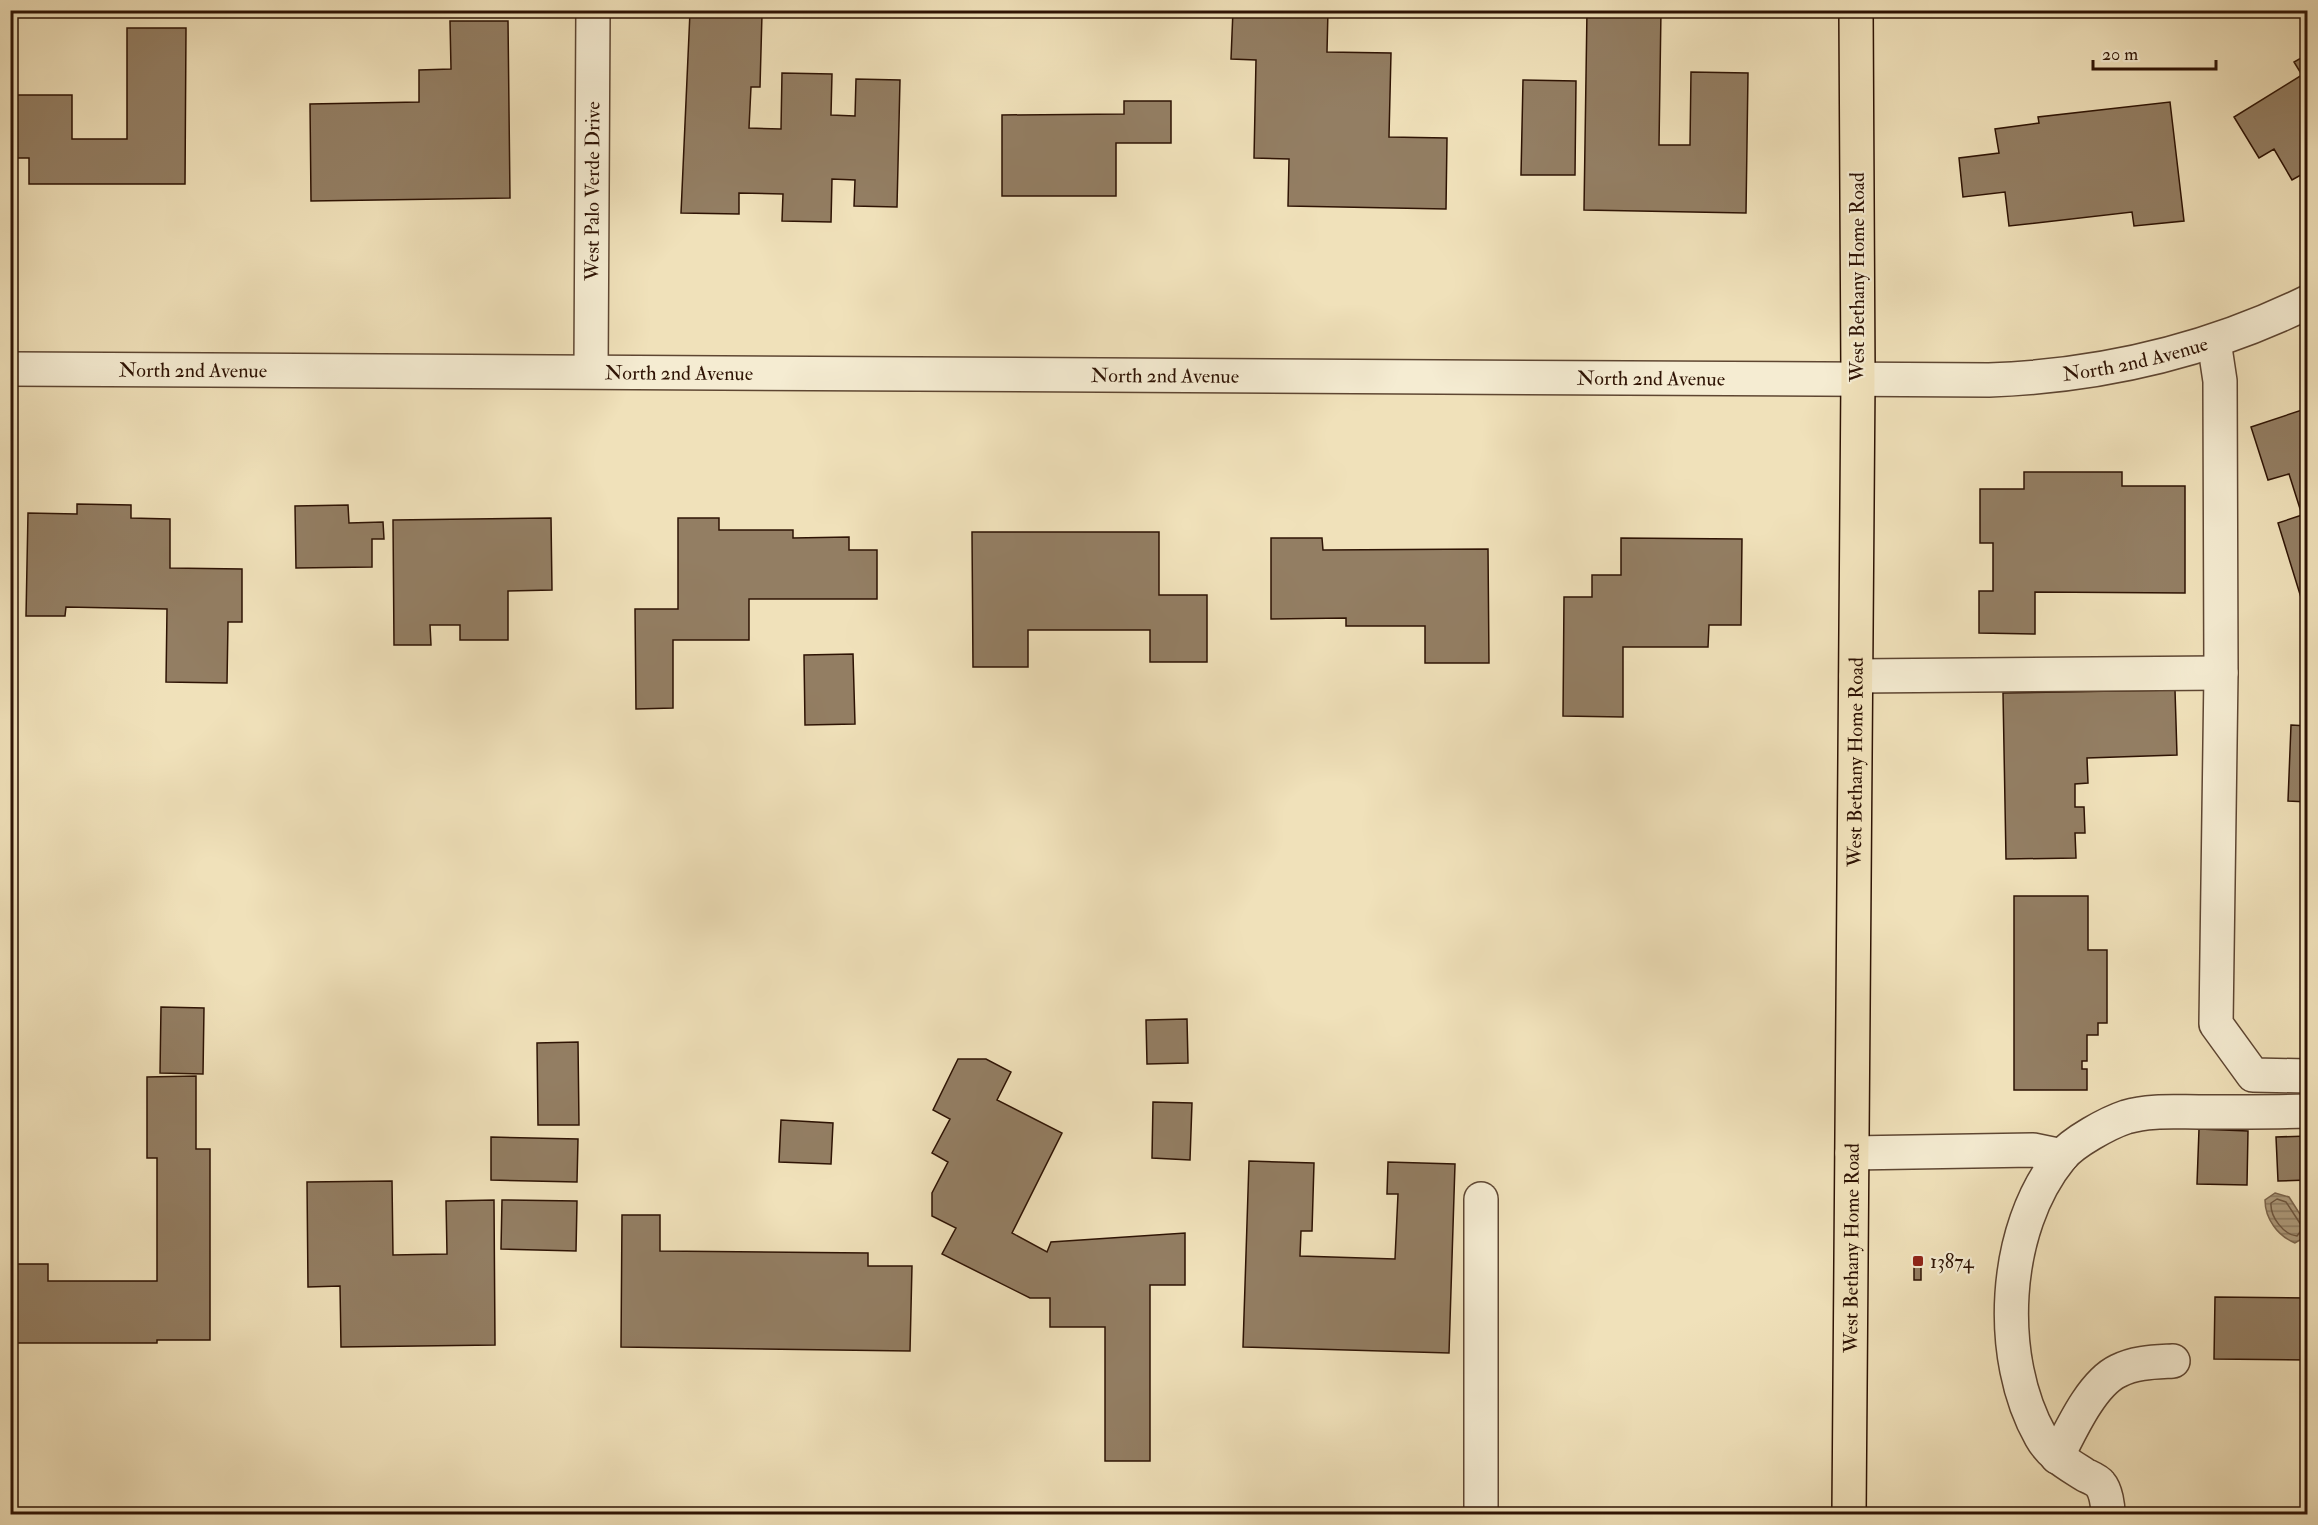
<svg xmlns="http://www.w3.org/2000/svg" width="2318" height="1525" viewBox="0 0 2318 1525" font-family="'IM FELL Double Pica',serif">
<style>
.water{fill:url(#water-rules);stroke:#7b654c;stroke-width:1.5}
.lines{fill:none;stroke-linecap:round;stroke-linejoin:round}
.shore{stroke:#6e5740;stroke-width:1.5}
.building{fill:#937e63;stroke:#2e1304;stroke-width:1.5}
.minor-casing{stroke:#5e4632;stroke-width:36}
.major-casing{stroke:#2e1304;stroke-width:36}
.minor{stroke:#f5ecd2;stroke-width:33}
.major{stroke:#f0e1ba;stroke-width:33}
.poi-dot{fill:#8f2418;stroke:#f5ecd2;stroke-width:2}
.labels{text-anchor:middle;dominant-baseline:central;stroke-width:4.5;stroke-linejoin:round;paint-order:stroke}
.street-label{font-size:20px;fill:#2e1304;stroke:#f5ecd2}
.poi-label{font-size:20px;fill:#2e1304;stroke:#f5ecd2;text-anchor:start}
</style>
<defs>
<pattern id="water-rules" width="6" height="5" patternUnits="userSpaceOnUse" patternTransform="scale(1.5)"><rect width="6" height="5" fill="#ae9b7c"/><path d="M0 2.5h6" fill="none" stroke="#8e7d63"/></pattern>
</defs>
<rect width="100%" height="100%" fill="#f0e1ba"/>
<filter id="stains"><feTurbulence type="fractalNoise" baseFrequency=".00333" numOctaves="4"/><feColorMatrix values="0 0 0 0 .2 0 0 0 0 .09 0 0 0 0 .02 0 0 0 .5 -.17"/></filter>
<radialGradient id="worn" r=".72"><stop offset=".6" stop-color="#630" stop-opacity="0"/><stop offset="1" stop-color="#630" stop-opacity=".3"/></radialGradient>
<path class="water" d="M2275,1193L2289,1197L2305,1222V1237L2295,1243C2278,1236 2265,1219 2265,1200Z"/>
<g class="lines">
<path class="shore" d="M2277,1199L2286,1202L2303,1228L2297,1236C2284,1235 2270,1217 2271,1203Z"/>
</g>
<path class="building" d="M1233,10H1328L1327,52L1391,53L1389,137L1447,138L1446,209L1288,206L1289,159L1254,158L1256,60L1231,59Z
M1587,10H1661L1659,145H1690L1691,72L1748,73L1746,213L1584,210Z
M690,12L762,14L760,87H751L749,128L781,129L782,73L832,74L831,115L855,116L856,79L900,80L897,207L854,206L855,180L832,179L831,222L782,221L783,194L739,193V214L681,213Z
M450,21H508L510,198L311,201L310,104L419,102V70L451,69Z
M127,28H186L185,184H29V158H13V95H72V139H127Z
M2308,54V171L2292,180L2274,149L2259,158L2234,117L2302,75L2294,62Z
M1523,80L1576,81L1575,175H1521Z
M1124,101H1171V143H1116V196H1002V115L1124,114Z
M2170,102L2184,221L2134,226L2132,212L2009,226L2005,192L1963,197L1959,158L1999,153L1995,129L2039,123L2038,117Z
M2308,408V617H2307L2278,523L2302,515L2289,474L2268,480L2251,427Z
M2024,472H2122V486H2185V593L2035,592V634L1979,633V591H1993V543H1980V489H2024Z
M77,504L131,505V518L170,519V568L242,569V622H228L227,683L166,682L167,609L66,607L65,616H26L28,513L77,514Z
M348,505L349,523L383,522L384,539H372V567L296,568L295,506Z
M551,518L552,590L508,591V640H460V625H430L431,645H394L393,520Z
M678,518H719V530H793V538L849,537V550H877V599H749V640H673V708L636,709L635,609H678Z
M972,532H1159V595H1207V662H1150V630H1028V667H973Z
M1271,538H1322L1323,550L1488,549L1489,663H1425V626H1346V618L1271,619Z
M1621,538L1742,539L1741,625H1709L1708,647H1623V717L1563,716L1564,597H1592V575H1621Z
M853,654L855,724L805,725L804,655Z
M2175,690L2177,755L2087,758L2088,783L2075,784V807H2084L2085,833H2075L2076,858L2006,859L2003,693Z
M2291,725L2308,726V802L2288,801Z
M2014,896H2088V950H2107V1023H2098V1035H2087V1061H2082V1069H2087V1090H2014Z
M161,1007L204,1008L203,1074L160,1073Z
M1187,1019L1188,1063L1147,1064L1146,1020Z
M578,1042L579,1125H538L537,1043Z
M958,1059H986L1011,1072L997,1100L1062,1133L1012,1233L1047,1252L1051,1242L1185,1233V1285H1150V1461H1105V1327H1050V1298H1030L942,1254L956,1228L932,1216V1193L948,1162L932,1153L950,1119L933,1110Z
M196,1076V1149H210V1340H157V1343H10V1264H48V1281H157V1158H147V1077Z
M1153,1102L1192,1103L1190,1160L1152,1158Z
M781,1120L833,1123L831,1164L779,1162Z
M2199,1129L2248,1131L2247,1185L2197,1184Z
M2308,1136V1180L2278,1181L2276,1137Z
M491,1137L578,1139L577,1182L491,1180Z
M1249,1161L1314,1163L1312,1231H1301L1300,1256L1395,1259L1398,1194H1387L1388,1162L1455,1164L1449,1353L1243,1347Z
M392,1181L393,1255L447,1254L446,1201L494,1200L495,1345L341,1347L340,1286L308,1287L307,1182Z
M502,1200L577,1201L576,1251L501,1249Z
M622,1215H660V1251L868,1253V1266H912L910,1351L621,1347Z
M1914,1257H1921V1280H1914Z
M2215,1297L2307,1298V1360L2214,1359Z"/>
<g class="lines">
<defs>
<g id="minor">
<path d="M2214,341L2220,381L2221,673L2216,1024L2253,1075L2308,1076"/>
<path id="s1" d="M10,369L1989,380C2099,376 2208,351 2308,302"/>
<path id="s2" d="M591,371L593,10"/>
<path d="M1856,676L2221,673"/>
<path d="M1852,1153L2033,1150L2062,1156"/>
<path d="M1481,1199V1514"/>
<path d="M2057,1457C2070,1432 2091,1384 2118,1371C2135,1362 2155,1362 2173,1361"/>
<path d="M2108,1514C2108,1506 2106,1491 2100,1484C2097,1480 2089,1477 2085,1475C2068,1464 2051,1455 2041,1437C1996,1358 2002,1229 2061,1157C2073,1142 2108,1123 2126,1117C2149,1110 2175,1112 2199,1112C2235,1112 2271,1112 2308,1111"/>
</g>
<g id="major">
<path id="s3" d="M1849,1514L1858,378L1856,10"/>
</g>
</defs>
<use href="#minor" class="minor-casing"/>
<use href="#major" class="major-casing"/>
<use href="#minor" class="minor"/>
<use href="#major" class="major"/>
</g>
<rect class="poi-dot" x="1912" y="1255" width="12" height="12" rx="3"/>
<g class="labels">
<g class="street-label">
<text stroke="none"><textPath href="#s2" startOffset="180">West Palo Verde Drive</textPath></text>
<text transform="translate(1857 277) rotate(-90)">West Bethany Home Road</text>
<text stroke="none"><textPath href="#s1" startOffset="2127">North 2nd Avenue</textPath></text>
<text stroke="none"><textPath href="#s1" startOffset="183">North 2nd Avenue</textPath></text>
<text stroke="none"><textPath href="#s1" startOffset="669">North 2nd Avenue</textPath></text>
<text stroke="none"><textPath href="#s1" startOffset="1155">North 2nd Avenue</textPath></text>
<text stroke="none"><textPath href="#s1" startOffset="1641">North 2nd Avenue</textPath></text>
<text stroke="none"><textPath href="#s3" startOffset="752">West Bethany Home Road</textPath></text>
<text stroke="none"><textPath href="#s3" startOffset="266">West Bethany Home Road</textPath></text>
</g>
<g class="poi-label">
<text x="1930" y="1261">13874</text>
</g>
</g>
<rect width="2318" height="1525" fill="none" stroke="#f0e1ba" stroke-width="36"/>
<rect x="12" y="12" width="2294" height="1501" fill="none" stroke="#2e1304" stroke-width="3"/>
<rect x="18" y="18" width="2282" height="1489" fill="none" stroke="#2e1304" stroke-width="1.5"/>
<path d="M2093 60v9h123v-9" fill="none" stroke="#2e1304" stroke-width="3"/>
<text x="2102" y="60" font-size="18" fill="#2e1304" stroke="#f5ecd2" stroke-width="4.5" paint-order="stroke">20 m</text>
<rect width="100%" height="100%" filter="url(#stains)"/>
<rect width="100%" height="100%" fill="url(#worn)"/>
</svg>
